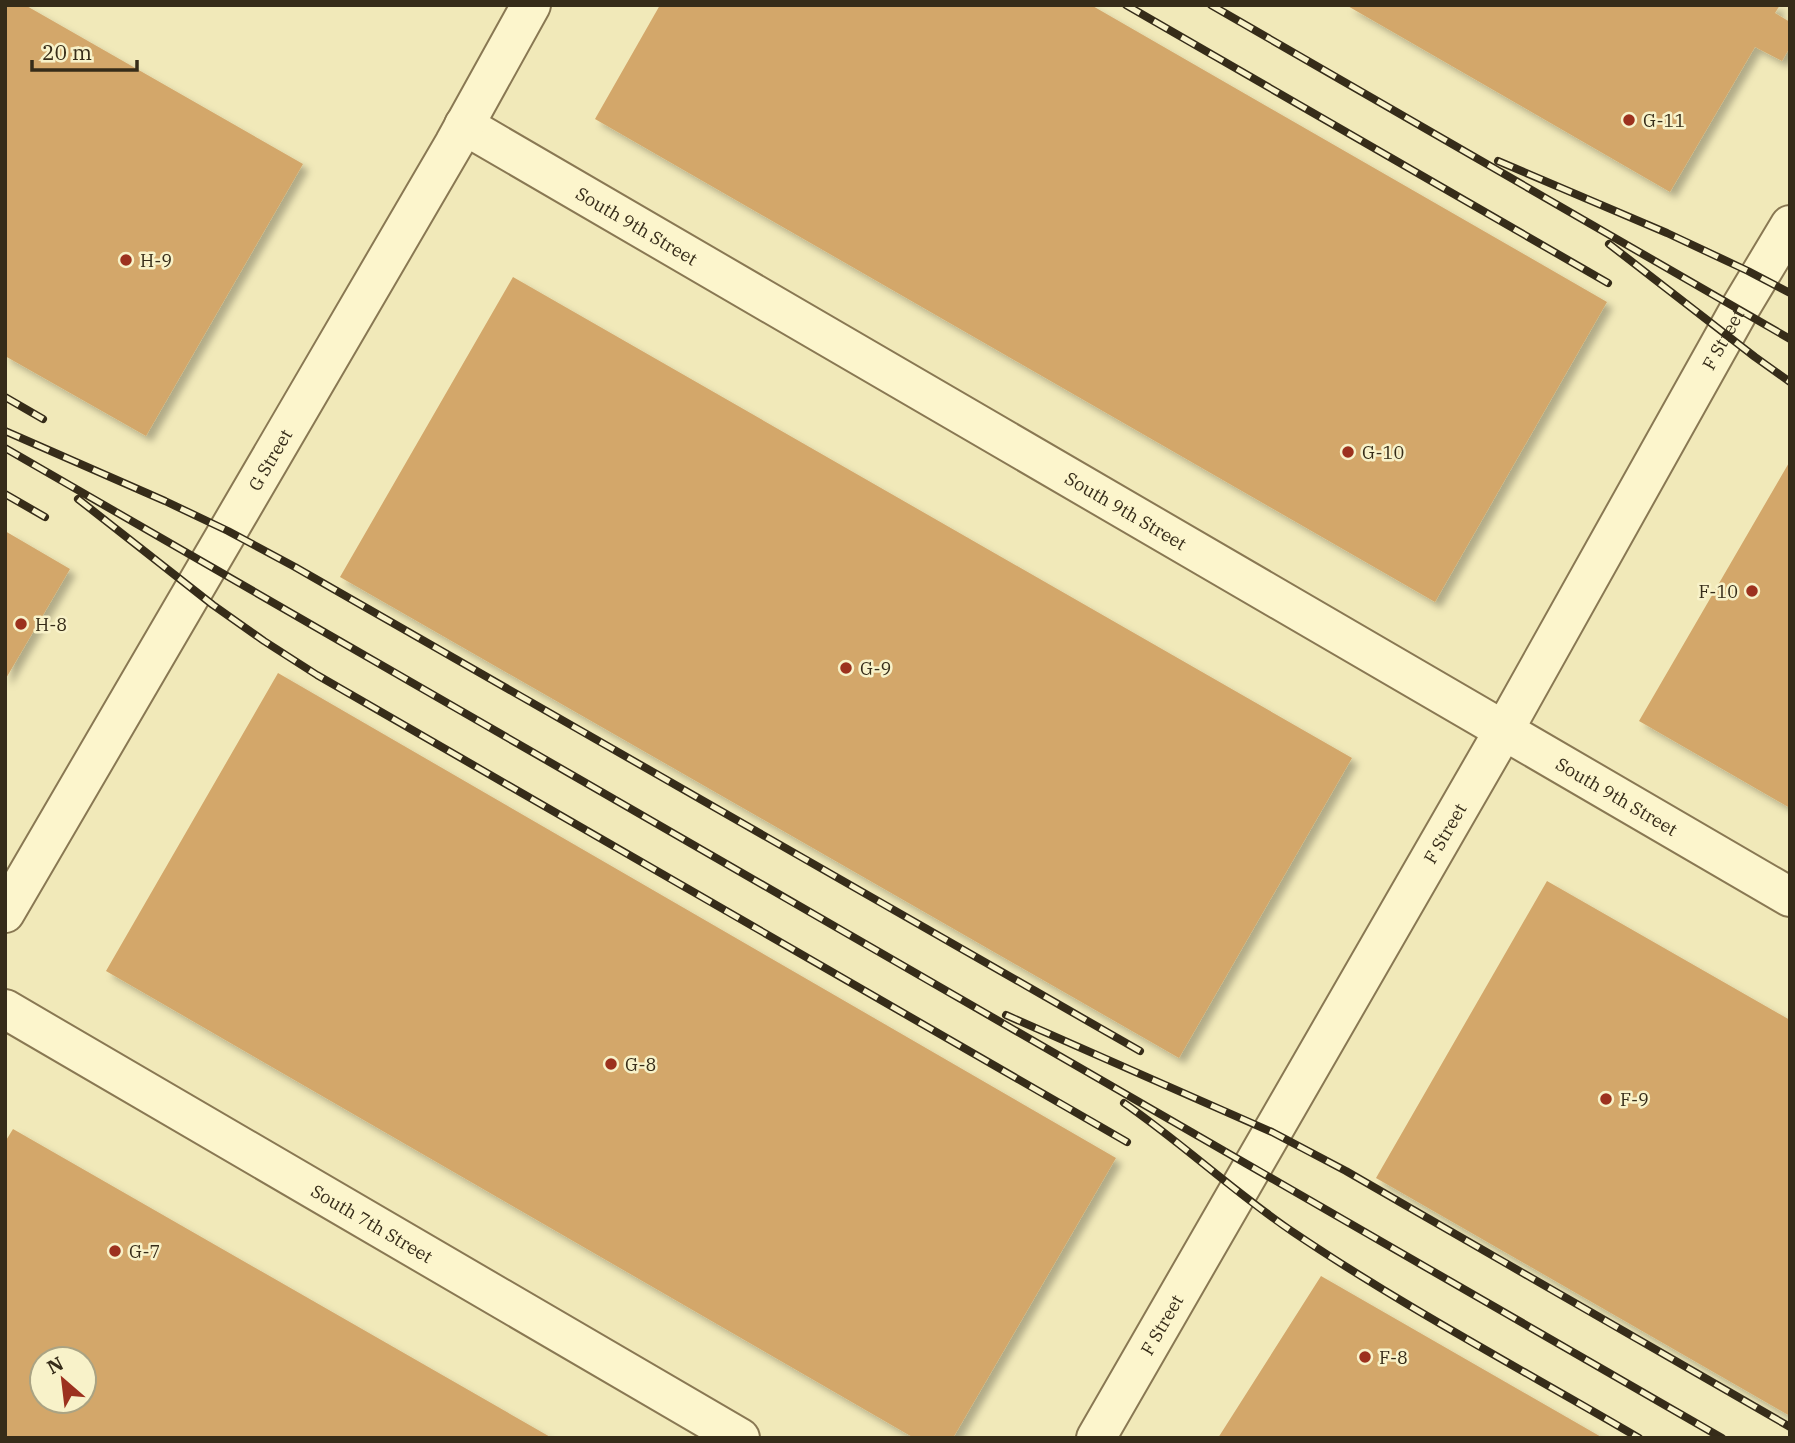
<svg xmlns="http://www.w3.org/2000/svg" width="1795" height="1443" viewBox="0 0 1795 1443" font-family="'IBM Plex Serif',serif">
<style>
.building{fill:#d3a76b;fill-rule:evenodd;filter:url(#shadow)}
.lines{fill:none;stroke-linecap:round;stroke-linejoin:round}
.minor-casing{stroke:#897853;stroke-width:42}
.minor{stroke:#fcf5cc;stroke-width:38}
.rail-casing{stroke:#362c19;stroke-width:8}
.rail{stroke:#f8f2c9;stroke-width:5;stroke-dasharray:16;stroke-linecap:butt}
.poi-dot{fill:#9c311e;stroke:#f8f2c9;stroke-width:2.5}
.labels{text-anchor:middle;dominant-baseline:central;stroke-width:5;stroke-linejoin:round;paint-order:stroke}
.poi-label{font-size:18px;fill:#362c19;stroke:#f8f2c9;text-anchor:start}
.street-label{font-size:18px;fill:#362c19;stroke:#f8f2c9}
</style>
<defs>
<filter id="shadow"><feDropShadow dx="6" dy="6" stdDeviation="3.5" flood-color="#0004"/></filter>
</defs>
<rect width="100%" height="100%" fill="#f1e9b9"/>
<path class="building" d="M5,5H25L303,164L146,436L5,356Z
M660,5H1091L1607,302L1435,602L595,119Z
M1346,5H1780L1775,13L1790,22V47L1782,61L1755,47L1670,192Z
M513,277L1352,758L1179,1058L340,577Z
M1790,461V808L1639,721Z
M5,531L70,569L5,680Z
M278,673L1116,1158L953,1438H914L106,971Z
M1547,881L1790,1020V1416L1376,1178Z
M13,1129L552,1438H5V1142ZM42,1359H84V1401H42Z
M1321,1276L1603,1438H1218Z"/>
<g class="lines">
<defs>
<g id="minor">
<path id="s1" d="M464,125L1790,897"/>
<path id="s2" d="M5,913L454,144L531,5"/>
<path id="s3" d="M5,1009L740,1438"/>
<path id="s4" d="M1096,1438L1504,730L1739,310L1790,225"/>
</g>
</defs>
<use href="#minor" class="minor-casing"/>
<use href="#minor" class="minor"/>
<defs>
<path id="rail" d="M1126,5L1608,283
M1211,5L1790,339
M1498,161L1667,233L1748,271L1790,293
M1609,244L1755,357L1790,382
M5,397L43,419
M5,431L165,501L228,531L295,567L1140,1051
M5,448L1722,1438
M5,494L45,517
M78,499L213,605L264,641L317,675L1127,1142
M1006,1015L1272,1132L1346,1171L1790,1427
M1124,1103C1182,1143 1234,1192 1293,1232C1404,1307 1523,1370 1639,1438"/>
</defs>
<use href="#rail" class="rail-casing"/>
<use href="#rail" class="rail"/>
</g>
<g class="poi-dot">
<circle cx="1629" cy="120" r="7"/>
<circle cx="126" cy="260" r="7"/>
<circle cx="1348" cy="452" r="7"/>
<circle cx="1752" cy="591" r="7"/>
<circle cx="21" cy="624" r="7"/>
<circle cx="846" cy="668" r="7"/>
<circle cx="611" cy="1064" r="7"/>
<circle cx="1606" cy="1099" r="7"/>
<circle cx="115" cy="1251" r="7"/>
<circle cx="1365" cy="1357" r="7"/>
</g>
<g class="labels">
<g class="poi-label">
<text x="1643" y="120">G-11</text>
<text x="140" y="260">H-9</text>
<text x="1362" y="452">G-10</text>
<text x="1738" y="591" text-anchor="end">F-10</text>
<text x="35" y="624">H-8</text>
<text x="860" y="668">G-9</text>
<text x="625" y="1064">G-8</text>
<text x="1620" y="1099">F-9</text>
<text x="129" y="1251">G-7</text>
<text x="1379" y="1357">F-8</text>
</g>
<g class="street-label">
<text stroke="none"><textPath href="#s1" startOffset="200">South 9th Street</textPath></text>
<text stroke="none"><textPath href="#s4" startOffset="1265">F Street</textPath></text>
<text stroke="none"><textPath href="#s2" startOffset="525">G Street</textPath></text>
<text stroke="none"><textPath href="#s1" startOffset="766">South 9th Street</textPath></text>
<text stroke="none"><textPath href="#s1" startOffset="1334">South 9th Street</textPath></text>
<text stroke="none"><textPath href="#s4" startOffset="698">F Street</textPath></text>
<text stroke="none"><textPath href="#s3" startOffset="425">South 7th Street</textPath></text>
<text stroke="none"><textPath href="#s4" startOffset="131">F Street</textPath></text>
</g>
</g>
<rect width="1795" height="1443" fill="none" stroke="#362c19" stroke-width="14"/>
<g transform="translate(63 1380) rotate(332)"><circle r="33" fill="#f8f2c9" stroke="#aaa383" stroke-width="2"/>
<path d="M0-5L12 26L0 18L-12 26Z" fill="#9c311e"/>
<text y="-10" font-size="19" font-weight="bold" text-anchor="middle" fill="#362c19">N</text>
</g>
<path d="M32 60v10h105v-10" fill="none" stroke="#362c19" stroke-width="3.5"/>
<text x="42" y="60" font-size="21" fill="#362c19" stroke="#f8f2c9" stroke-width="5" paint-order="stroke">20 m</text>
</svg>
